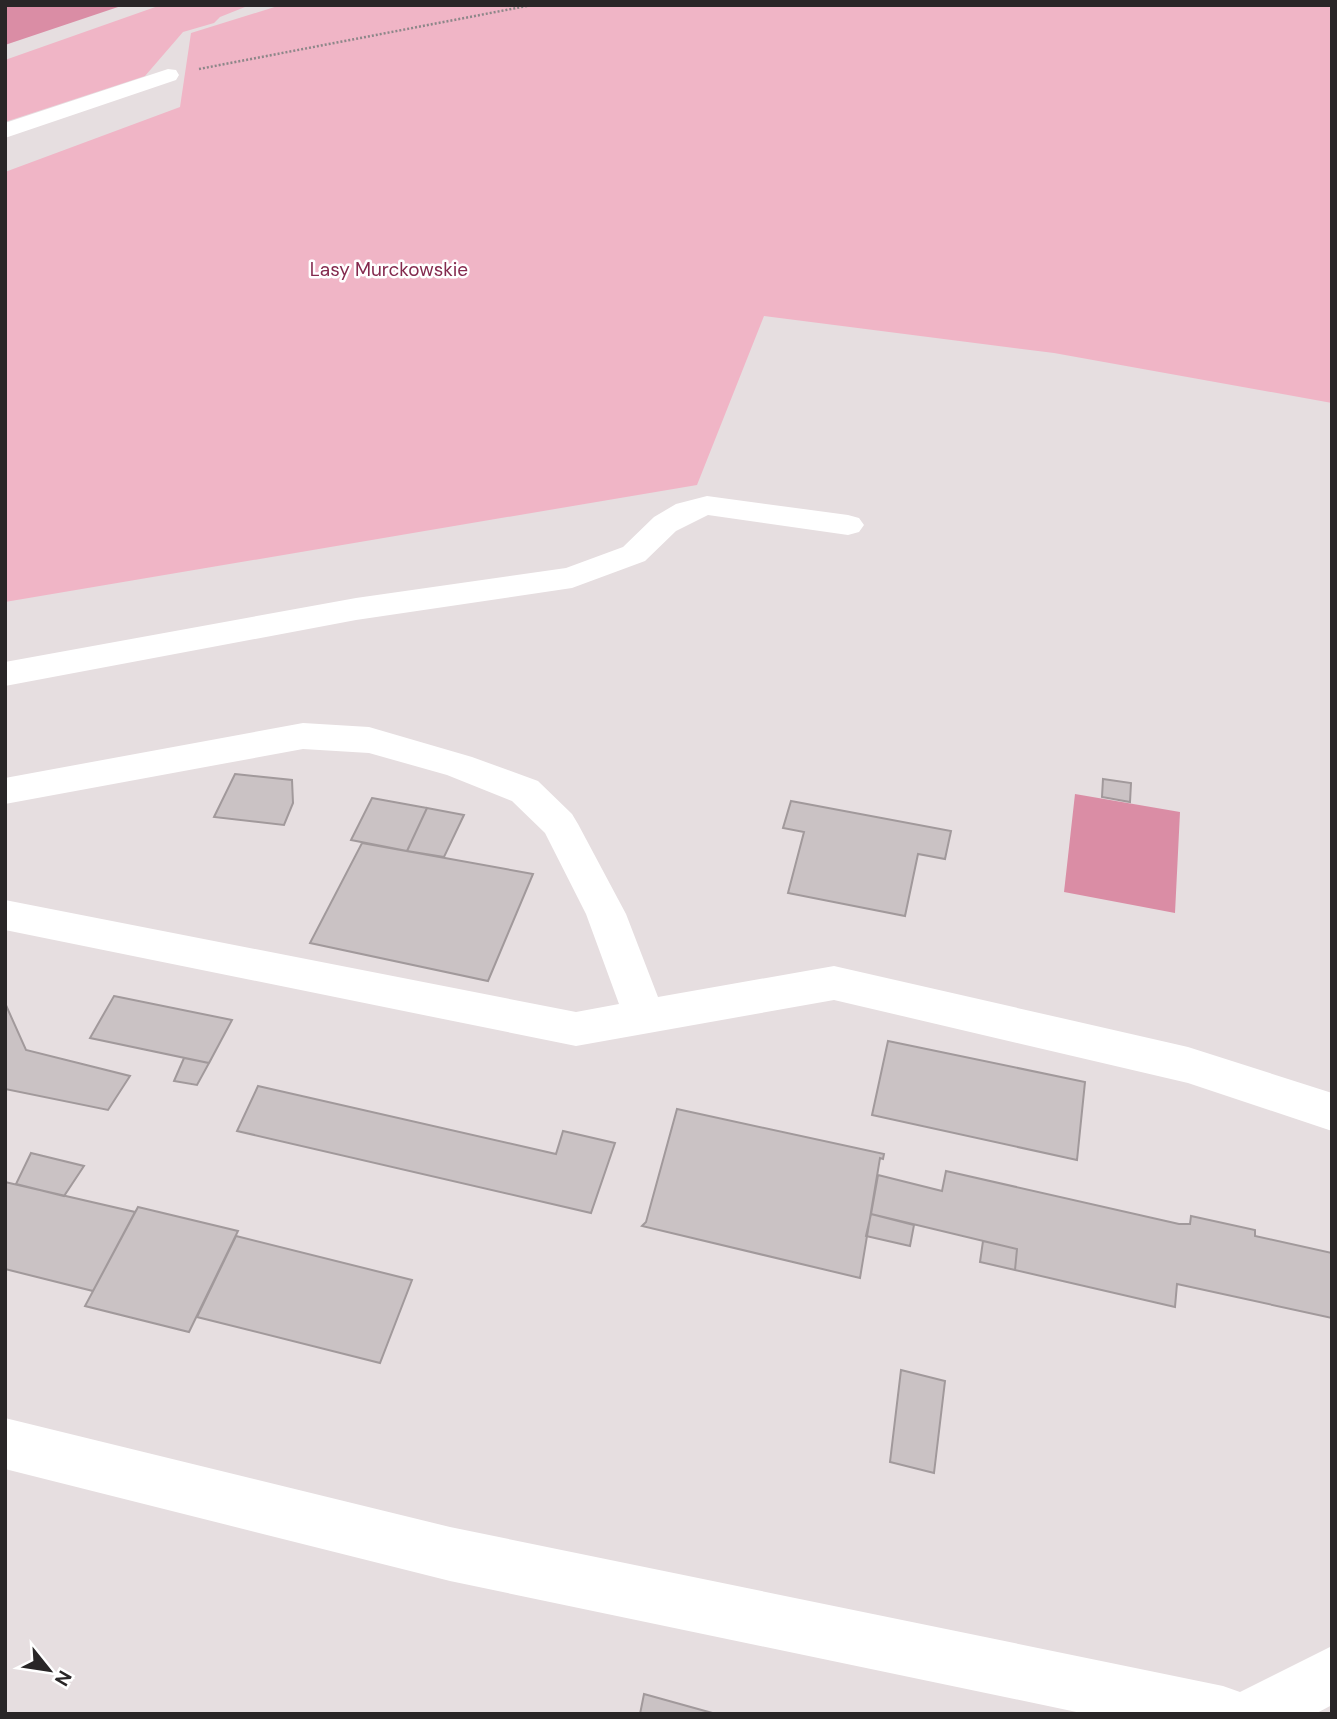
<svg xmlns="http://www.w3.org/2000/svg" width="1337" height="1719" viewBox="0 0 1337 1719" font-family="'DM Sans',sans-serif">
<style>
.green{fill:#f0b5c6}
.water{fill:#da8da5}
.building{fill:#cac2c4;stroke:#a1999b;stroke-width:2}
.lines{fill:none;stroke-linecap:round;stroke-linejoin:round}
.path{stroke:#8d8789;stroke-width:2.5;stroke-dasharray:2 2;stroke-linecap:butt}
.minor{fill:#fff;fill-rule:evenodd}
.labels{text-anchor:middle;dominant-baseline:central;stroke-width:5;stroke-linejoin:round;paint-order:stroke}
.far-park-label{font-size:19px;fill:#842a4e;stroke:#fff}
</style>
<rect width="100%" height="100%" fill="#e6dee0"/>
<path class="green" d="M161,5H250L220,17L214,23L183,32L145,76L5,122V60Z
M281,5H1332V403L1054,353L764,316L697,485L5,602V172L180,107L191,33Z"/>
<path class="water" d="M5,5H124L5,45Z
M1075,794L1180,812L1175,913L1064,892Z"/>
<path class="building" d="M235,774L292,780L293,803L284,825L214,817Z
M1103,779L1131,783L1130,802L1102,797Z
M372,798L427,808L407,851L351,840Z
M791,801L951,831L945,859L918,854L905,916L788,893L804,832L783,828Z
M427,808L464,815L444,857L407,851Z
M362,843L533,874L488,981L310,943Z
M114,996L232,1020L209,1063L90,1038Z
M5,1003L26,1050L130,1076L108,1110L5,1089Z
M888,1041L1085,1082L1077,1160L872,1115Z
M184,1058L209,1063L197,1085L174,1081Z
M258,1086L556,1154L563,1131L615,1143L591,1213L237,1131Z
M677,1109L884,1154L883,1159L880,1158L860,1278L642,1226L646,1222Z
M31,1153L84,1166L64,1196L16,1184Z
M946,1171L1179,1224H1190L1191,1216L1255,1230V1236L1332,1253V1318L1177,1284L1175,1307L1015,1270L1017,1249L871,1214L878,1175L942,1191Z
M5,1182L135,1212L93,1291L5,1269Z
M138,1207L238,1231L189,1332L85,1306Z
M871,1214L914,1225L910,1246L866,1236Z
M236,1236L412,1280L380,1363L197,1317Z
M983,1241L1017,1249L1015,1270L980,1262Z
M901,1370L945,1381L934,1473L890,1462Z
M644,1694L716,1714H640Z"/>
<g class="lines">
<path class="path" d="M199,69L532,5"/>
<path class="minor" d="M168,69L176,70L179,75L176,80L5,138V123Z
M707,496L848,515L859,518L864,525L859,532L848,535L708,515L676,531L645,561L572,588L356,620L5,686V662L356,598L566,568L623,547L654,517L676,504Z
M303,723L369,727L472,757L538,781L572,814L578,824L626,914L658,997L834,966L1188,1047L1332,1093V1131L1188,1083L834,1000L576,1046L5,930V900L576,1012L619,1004L586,914L545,833L512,801L447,775L369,753L303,749L5,804V778Z
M5,1418L450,1527L1223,1686L1240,1692L1332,1646V1705L1315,1714H1086L450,1581L5,1469Z"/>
</g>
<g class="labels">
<g class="far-park-label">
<text x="389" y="269">Lasy Murckowskie</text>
</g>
</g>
<rect width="1337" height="1719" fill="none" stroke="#292627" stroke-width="14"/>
<g transform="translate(49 1670) rotate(120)" stroke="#ffffff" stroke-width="5" paint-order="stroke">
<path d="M0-5L12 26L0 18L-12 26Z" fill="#292627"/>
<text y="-10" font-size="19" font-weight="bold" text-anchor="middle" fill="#292627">N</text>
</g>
</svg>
